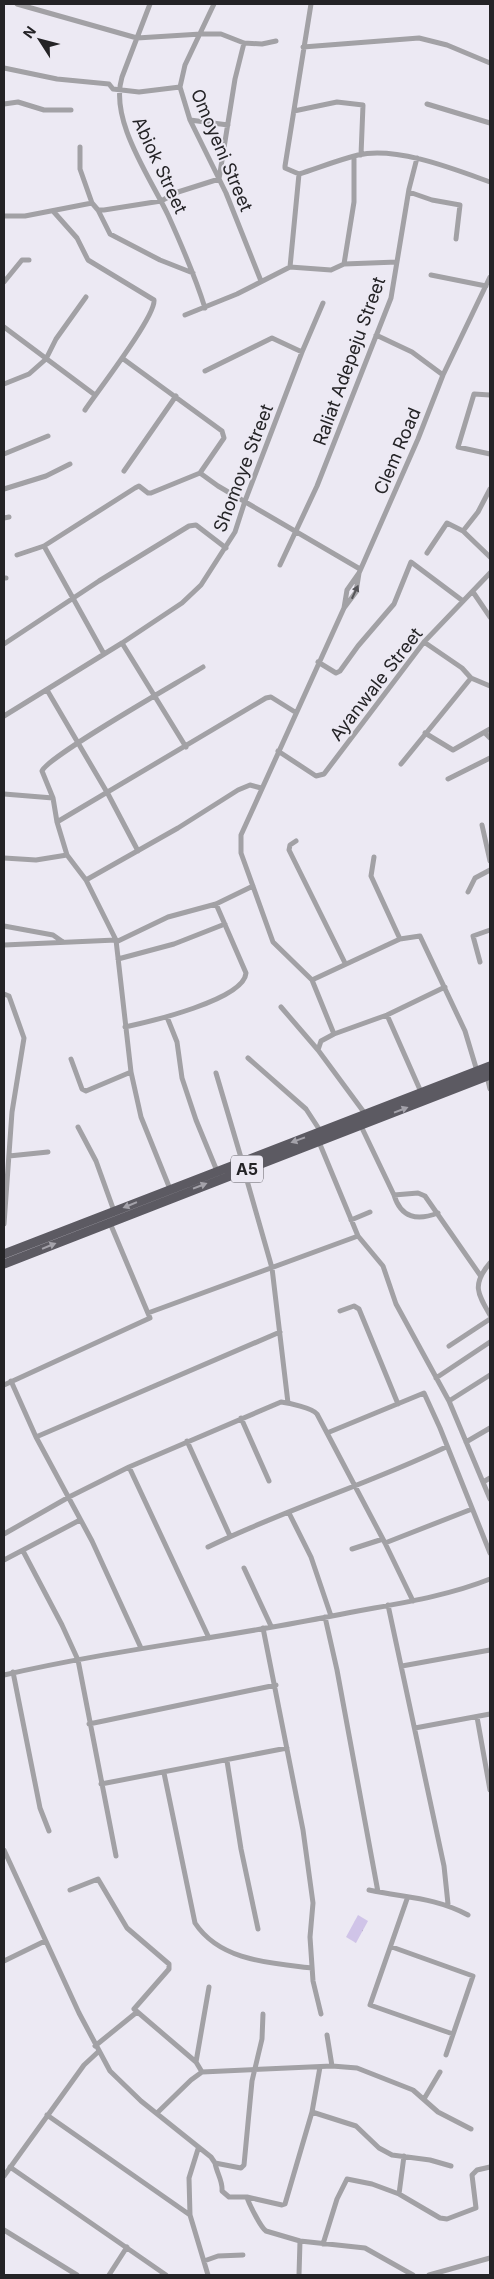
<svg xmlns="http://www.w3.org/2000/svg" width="494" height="2279" viewBox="0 0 494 2279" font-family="Inter,sans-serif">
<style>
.grass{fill:url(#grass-tufts)}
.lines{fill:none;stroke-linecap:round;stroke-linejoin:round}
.minor{stroke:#a2a1a5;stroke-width:5}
.trunk{stroke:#5c5a62;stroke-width:9}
.oneway{fill:#565559}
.oneway2{fill:#a4a2aa}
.labels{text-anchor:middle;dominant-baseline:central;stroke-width:4;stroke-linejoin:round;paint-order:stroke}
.shield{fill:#ece9f3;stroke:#605e64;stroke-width:1}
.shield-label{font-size:16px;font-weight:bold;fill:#242326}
.street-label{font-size:18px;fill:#242326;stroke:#ece9f3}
</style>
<defs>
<pattern id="grass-tufts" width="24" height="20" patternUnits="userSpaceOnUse" patternTransform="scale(1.25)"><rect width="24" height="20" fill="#d0c4e8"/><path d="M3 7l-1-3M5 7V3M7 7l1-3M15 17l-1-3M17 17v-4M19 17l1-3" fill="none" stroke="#b2a8c7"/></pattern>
</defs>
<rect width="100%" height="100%" fill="#ece9f3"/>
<path class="grass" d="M358,1915L368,1921L356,1943L346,1937Z"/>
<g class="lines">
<path class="minor" d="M17,4L137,38L201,34H221L244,43L262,44L276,41
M150,4L122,77C109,120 150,177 168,215C182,246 195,276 205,308
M214,4L185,65L180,87L190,120L226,193L261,281
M303,47L419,38L447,45L490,63
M4,68L57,79L109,84L113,89L139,92L180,87
M4,104L18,102L44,110H71
M427,104L490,123
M294,111L337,102L363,105L361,155
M190,120L228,125
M80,147V169L92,203
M299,174L285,168V166L311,4
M409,192L432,200L460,205L456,239
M98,210L110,234L160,260L193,273
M53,211L77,238L88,260L154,300C156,316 97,392 85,410
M4,216H25L92,203L98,210H104L161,201L178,192L219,179L235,79L244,43
M344,264L354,202V157
M290,267L299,174C318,168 338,160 358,155C396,146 454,169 490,182
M431,275L486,286
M4,282L22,260H29
M185,315L237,294L290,267L331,270L344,264L397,262
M4,327L95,395
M376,335L412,352L443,375
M205,371L272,338L302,352
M4,384L29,374L46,359L56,339L86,297
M490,395L474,394L458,447L490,454
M4,454L48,436
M124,471L176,396
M200,473L218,486L360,569
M4,489L46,476L70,464
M4,518L9,517
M463,531L478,512L490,489
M44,546L104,654
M427,553L447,523L463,531L490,557
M17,555L44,546L135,488L139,486L148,493H151L200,473L224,438L222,431L122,358
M280,565L317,486L391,298L409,189L417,158
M4,578H6
M473,592L490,617
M344,608L356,592L359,573
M424,642L462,668L471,678L490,686
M122,643L186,747
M4,644L99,581L189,526L196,525L226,548
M318,662L336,673L340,671L358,646L394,604L411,562L463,601
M47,690L108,794L138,851
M4,716L122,643L182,603L201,585L235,532L245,501L302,352L323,303
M425,733L453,750L490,729
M485,733L490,738
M278,751L316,776L324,774L424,642L490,573
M401,764L471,678
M448,779L490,758
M4,794L53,798
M57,822L266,698L271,697L295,712
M482,825L490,861
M296,841L290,845L289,850L345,963
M374,857L371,876L400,939
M4,858L36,860L67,855
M86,880L178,828L238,790L250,785L261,788
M468,892L475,878L490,870
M4,926L53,935L63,942
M116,942L168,917L216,904L253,886
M4,945L116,940
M118,959L174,944L225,924
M480,962L473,936L490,930
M312,980L400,939L420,936L465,1031L477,1071
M4,994L9,996L24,1038L12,1112L4,1224
M281,1007L318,1050
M387,1015L421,1092
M167,1017L177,1042L182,1078L196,1120L217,1171
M125,1027C148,1022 244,1000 246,973L216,904
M334,1034L387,1015L445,987
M248,1058L306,1109L321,1132
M71,1059L82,1089L86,1091L131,1072
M216,1073L242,1161
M487,1076L490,1089
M366,1115L318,1050L321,1041L334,1034L312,980L273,942L241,853V835L344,608L347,590L359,573L418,439L443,375L490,277
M361,1126L394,1195L418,1193L425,1196L480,1275
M78,1127L96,1161L114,1211
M319,1142L358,1236L383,1266L396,1304L449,1401
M9,1156L48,1152
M244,1170L272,1268L288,1403
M170,1189L141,1117L131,1072L116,940L86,880L67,855L57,822L53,798L42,771C48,756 179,682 203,667
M394,1195C401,1218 417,1221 438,1213
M351,1220L370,1212
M490,1263C472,1284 477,1293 490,1315
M340,1311L354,1306L359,1309L398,1404
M148,1313L358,1236
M449,1346L490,1319
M490,1375L449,1401L490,1499
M436,1378L490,1342
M11,1381L36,1437L92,1541L141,1648
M4,1385L150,1318L110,1223
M241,1418L269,1481
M327,1433L424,1393L440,1428L490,1553
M36,1437L280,1332
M187,1441L230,1536
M466,1442L490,1428
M129,1467L209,1638
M483,1482L490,1478
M289,1513L311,1557L331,1616
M4,1534L69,1497L129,1467L281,1402C289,1403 312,1408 317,1414L385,1543L413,1601
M385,1543L472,1509
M208,1547C286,1509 369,1484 446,1447
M352,1549L383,1539
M23,1551L62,1625L78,1660L116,1856
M4,1560L80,1520
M244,1568L271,1626
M388,1605L444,1866L448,1904
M325,1617L337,1670L378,1892
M263,1628L303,1830L313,1903L310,1937L313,1981L321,2014
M402,1666L490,1650
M13,1672L40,1808L49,1831
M4,1675C112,1650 223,1638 332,1616C385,1605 440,1599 490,1579
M477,1717L490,1790
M89,1724L276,1685
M415,1728L490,1714
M227,1761L241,1849L258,1929
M164,1773L195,1923C220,1961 270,1963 312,1968
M101,1784L287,1748
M4,1850L79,2013L110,2071L141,2101L211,2157L215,2163L241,2168L244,2165L252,2081L262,2039L263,2014
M70,1890L98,1879L127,1928L169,1964V1969L134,2009L196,2062L202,2072
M369,1890C405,1898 434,1897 468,1915
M407,1899L370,2005L453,2034
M392,1947L473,1976L446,2055
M4,1961L45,1941
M327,2035L332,2066
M95,2046L137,2012
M196,2062L209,1987
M424,2099L440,2072
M312,2112L356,2126L379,2148L392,2155L430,2160L451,2166
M157,2113L191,2080L202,2072L332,2066L357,2068L413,2090L438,2112L471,2129
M47,2115L190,2215
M198,2149L189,2178L190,2215L208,2275
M215,2163C217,2174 223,2181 222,2191L229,2197H247C248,2202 261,2228 266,2231L300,2241L365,2248L413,2275
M10,2167L166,2275
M4,2176L84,2065L98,2052
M399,2194L404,2156
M247,2197L282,2205L285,2204L312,2112L320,2067
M4,2230L77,2275
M323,2244L337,2199L347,2179L372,2184L399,2194L440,2218L447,2219L476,2208L472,2175L477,2170L490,2167
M204,2261L218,2256L243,2255
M109,2275L127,2247
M299,2275L300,2241
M429,2275L490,2258"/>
<path class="trunk" d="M4,1254L490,1066
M4,1264L490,1075"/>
</g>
<defs><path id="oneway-solid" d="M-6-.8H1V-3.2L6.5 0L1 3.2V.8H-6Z" transform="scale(1.25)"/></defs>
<use class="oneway" href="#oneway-solid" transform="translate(355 592) rotate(-65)"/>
<g class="oneway2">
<use href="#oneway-solid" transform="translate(401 1110) rotate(-21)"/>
<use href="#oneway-solid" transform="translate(298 1140) rotate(160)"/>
<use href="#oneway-solid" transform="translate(200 1186) rotate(-21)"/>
<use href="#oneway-solid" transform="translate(130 1205) rotate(158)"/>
<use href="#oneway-solid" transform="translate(49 1246) rotate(-22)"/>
</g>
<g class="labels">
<rect class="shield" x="231" y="1155.5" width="32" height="27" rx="4"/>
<g class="shield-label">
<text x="247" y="1169">A5</text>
</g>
<g class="street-label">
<text transform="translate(222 150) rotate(67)">Omoyeni Street</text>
<text transform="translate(160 165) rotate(65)">Abiok Street</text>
<text transform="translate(349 361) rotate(-70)">Raliat Adepeju Street</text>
<text transform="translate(397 451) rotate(-67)">Clem Road</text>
<text transform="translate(243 468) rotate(-69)">Shomoye Street</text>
<text transform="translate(376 684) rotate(-52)">Ayanwale Street</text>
</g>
</g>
<rect width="494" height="2279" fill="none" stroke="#242326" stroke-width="10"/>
<g transform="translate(40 40) rotate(306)" stroke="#ece9f3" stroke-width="4" paint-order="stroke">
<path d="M0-4L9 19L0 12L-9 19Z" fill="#242326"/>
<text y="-8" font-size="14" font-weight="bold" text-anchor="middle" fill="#242326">N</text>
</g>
</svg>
